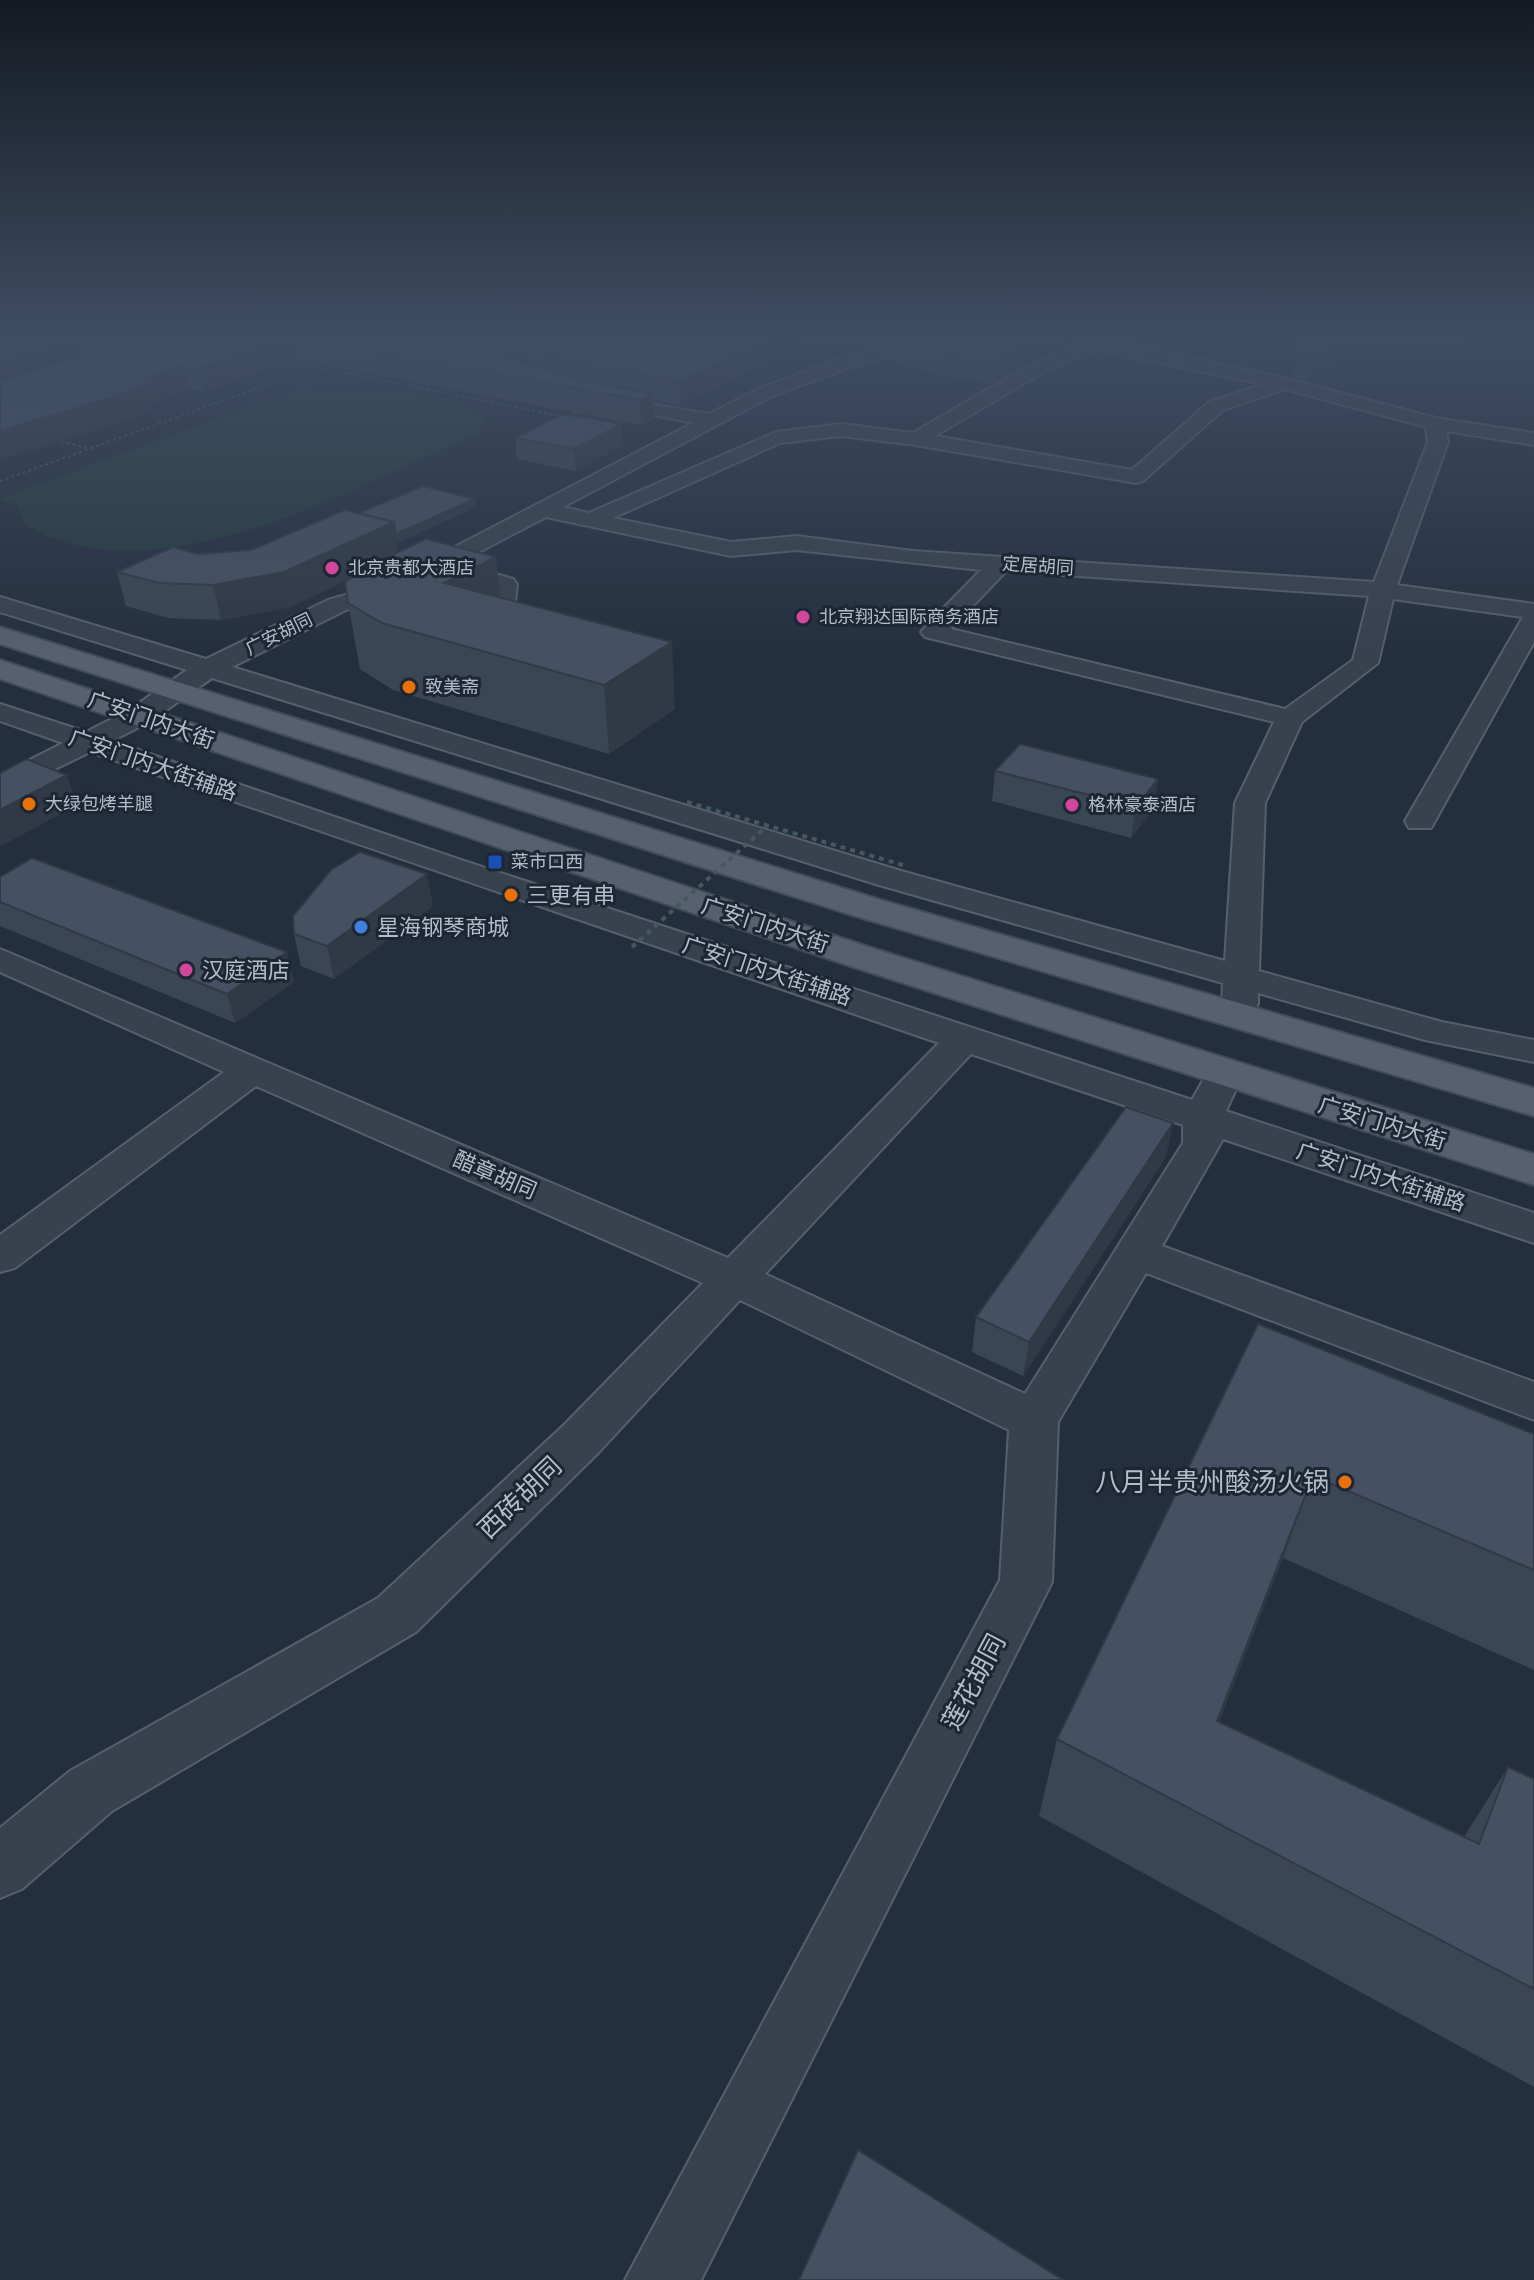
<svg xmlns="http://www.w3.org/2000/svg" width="1534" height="2280" viewBox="0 0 1534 2280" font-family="Rubik,'Noto Sans SC',sans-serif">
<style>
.green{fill:#263c3f}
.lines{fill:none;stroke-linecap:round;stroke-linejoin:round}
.minor-casing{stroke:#565f6c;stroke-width:4}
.major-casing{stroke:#414a57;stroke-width:4}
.path{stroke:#44595c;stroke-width:2;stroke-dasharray:3 3;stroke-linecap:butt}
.minor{fill:#38414e;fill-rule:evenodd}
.major{fill:#56606e;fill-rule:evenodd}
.path-bridge{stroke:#44595c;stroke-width:4;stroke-dasharray:5 5;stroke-linecap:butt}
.wall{fill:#3b4654;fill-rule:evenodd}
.shaded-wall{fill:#303945}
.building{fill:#455162;stroke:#303945;stroke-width:2}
.hotel-dot{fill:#d1479c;stroke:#1d2633;stroke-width:3}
.food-dot{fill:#e8710a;stroke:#1d2633;stroke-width:3}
.transit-dot{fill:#1a4fb4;stroke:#1d2633;stroke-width:3}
.shop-dot{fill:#3f7fe0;stroke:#1d2633;stroke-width:3}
.labels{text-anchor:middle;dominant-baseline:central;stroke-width:6;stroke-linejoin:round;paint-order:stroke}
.far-street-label{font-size:18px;fill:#b4bcc9;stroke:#1d2633}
.far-poi-label{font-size:18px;fill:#b4bcc9;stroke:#1d2633;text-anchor:start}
.street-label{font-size:22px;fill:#b4bcc9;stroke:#1d2633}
.poi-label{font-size:22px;fill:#b4bcc9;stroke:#1d2633;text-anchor:start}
.near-poi-label{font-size:26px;fill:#b4bcc9;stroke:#1d2633;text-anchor:end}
.near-street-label{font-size:26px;fill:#b4bcc9;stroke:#1d2633}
</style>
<rect width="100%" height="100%" fill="#242f3e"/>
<path class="green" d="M1308,337H1447L1467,340L1452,357Z
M305,386C359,399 442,376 485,419L478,433C358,486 152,603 25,524L17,505L0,499Z"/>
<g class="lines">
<defs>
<path id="minor" d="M925,337H954L851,367L772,396L563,507L589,513L776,432L841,424L913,433L1035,362L1082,344L1075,337H1095L1284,378L1436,418L1534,433V445L1446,431L1448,442L1397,585L1534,604V642L1435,821L1431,828H1409L1405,821L1523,617L1393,599L1378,663L1302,722L1265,803L1259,971L1442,1022L1534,1040V1062L1425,1040L1258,993V1004L1253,1012L1240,1015L1227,1012L1222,1004L1223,983L879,885L212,678L149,722L112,741L452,857L1192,1100L1211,1066L1224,1062L1237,1066L1243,1074L1226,1111L1534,1213V1243L1223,1139L1162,1246L1534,1382V1420L1146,1273L1058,1422L1052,1582L701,2280H625L1000,1580L1009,1430L740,1300L598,1453L416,1632L112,1811L22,1889L0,1898V1828L70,1771L378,1598L564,1425L703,1283L256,1086L15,1268L0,1272V1235L224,1072L0,972V949L728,1258L939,1043L90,752L0,796V775L63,743L0,721V704L86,732L129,710L187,670L0,612V597L206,659L328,600L384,584L693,423L596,403V395L709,414L760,388L839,359ZM1096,350L1263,384L1209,402L1132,470L935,436L1047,370ZM1285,389L1426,427L1428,442L1374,582L913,551L796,536L731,542L613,518L780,443L841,436L916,445L1136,483L1143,481L1223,410ZM546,517L731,556L796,550L981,570L925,627L921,632L925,637L1274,722L1235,803L1225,961L901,871L232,667L346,610L400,594L441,573L493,588L491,604L494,609L532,638H550L554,633L550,628L515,602L517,584L513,579L458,563ZM1006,571L1369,596L1353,660L1285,709L951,629ZM971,1054L1183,1125V1143L1025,1394L765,1274Z"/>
<path id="major" d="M0,627L881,900L1534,1088V1116L855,916L0,644Z
M0,660L878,950L1534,1154V1185L850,966L0,679Z"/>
</defs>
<use href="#minor" class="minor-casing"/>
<use href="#major" class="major-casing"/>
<path class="path" d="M285,361L565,417L580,411
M55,440L88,448
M0,481L272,383"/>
<use href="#minor" class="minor"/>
<use href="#major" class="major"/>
<path class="path-bridge" d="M687,802L903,865
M632,947L768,825"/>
</g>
<path class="wall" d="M0,337H766L768,363L680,405L654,400V418L641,425L296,360L204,392L190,389L150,404L149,410L136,417L0,460ZM504,352H512L525,359L526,364L506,358Z
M788,337H1069L992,384L935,374L886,360L887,344L857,351L834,344L825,347Z
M1300,337H1393L1302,380L1292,377Z
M515,438L623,445L576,471L517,459Z
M475,499L476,507L397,543L398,552L500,598L675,709L609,754L393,690L360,669L348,603L352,577L291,607L221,620L168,618L126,606L117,572L198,554L251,550L359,513Z
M995,771L1158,779L1153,809L1131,838L992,801Z
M0,877L294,982L235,1023L0,926Z
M433,906L334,979L301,966L294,934Z
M1166,1157L1023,1376L972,1352L976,1317Z
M1258,1324L1534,1434V1670L1283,1558L1219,1722L1464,1837L1508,1767L1534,1779V2087L1039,1816L1057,1739Z"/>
<path class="shaded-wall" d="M289,337H292L296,360L204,392L198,368Z
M825,337H835L834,344L825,347Z
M858,337H887V344L857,351Z
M1033,337H1069L992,384L994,360Z
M1351,337H1393L1302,380L1307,357Z
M77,340L83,363L0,389V363Z
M768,340V363L680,405L679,381Z
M184,365L190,389L150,404L149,410L136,417L0,460V431Z
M653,394L654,418L641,425L640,400Z
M622,424L623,445L576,471L574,449Z
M475,499L476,507L397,543L399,555L291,607L221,620L213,585L394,522Z
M496,557L503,620L444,583Z
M672,642L675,709L609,754L604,685Z
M67,775L77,805L0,847V810Z
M1158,779L1153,809L1131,838L1136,807Z
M427,874L433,906L334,979L327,946Z
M287,952L294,982L235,1023L227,994Z
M1173,1123L1166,1157L1023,1376L1029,1342Z
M1313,1476L1283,1558L1189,1799L1217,1721Z"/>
<path class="building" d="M0,337H289L198,368L184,365L144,379L143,386L129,392L0,431V380L85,354L86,342L77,340L0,363Z
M297,337H434L441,341L501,345L506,358L580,380L653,394L640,400Z
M523,337H766L768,340L679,381L585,363L525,346Z
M890,337H1033L994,360L936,351Z
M1300,337H1351L1307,357L1297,355Z
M563,414L622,424L574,449L515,438Z
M423,486L475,499L396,534L394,522L359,513Z
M345,510L394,522L284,572L213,585L159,583L117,572L173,547L198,554L251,550Z
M426,539L496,557L444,583L672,642L604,685L382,623L348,603L345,582L369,566Z
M1020,744L1158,779L1136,807L995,771Z
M26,759L67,775L0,810V773Z
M360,852L427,874L327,946L294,934L293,916L331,870Z
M32,858L287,952L227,994L0,902V877Z
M1126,1107L1173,1123L1029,1342L976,1317Z
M1258,1324L1534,1434V1570L1313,1476L1217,1721L1479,1844L1508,1767L1534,1779V1989L1057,1739Z
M858,2150L1063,2280H799Z"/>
<linearGradient id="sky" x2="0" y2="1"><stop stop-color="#141a22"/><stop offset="0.51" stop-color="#3f4d63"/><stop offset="1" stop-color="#3f4d63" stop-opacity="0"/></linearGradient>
<rect width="1534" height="657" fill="url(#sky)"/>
<g class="hotel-dot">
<circle cx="332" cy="568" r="8"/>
<circle cx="803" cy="617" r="8"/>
<circle cx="1072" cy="805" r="8"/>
<circle cx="186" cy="970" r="8"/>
</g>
<g class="food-dot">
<circle cx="409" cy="687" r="8"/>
<circle cx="29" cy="804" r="8"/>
<circle cx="511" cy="895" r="8"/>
<circle cx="1345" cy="1482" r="8"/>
</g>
<rect class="transit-dot" x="487" y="854" width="16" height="16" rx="4"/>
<circle class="shop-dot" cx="361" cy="927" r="8"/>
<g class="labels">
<g class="far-street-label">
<text transform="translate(1038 566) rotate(4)">定居胡同</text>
<text transform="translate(279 634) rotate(-26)">广安胡同</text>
</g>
<g class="far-poi-label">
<text x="348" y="568">北京贵都大酒店</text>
<text x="819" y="617">北京翔达国际商务酒店</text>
<text x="425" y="687">致美斋</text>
<text x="45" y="804">大绿包烤羊腿</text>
<text x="1088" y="805">格林豪泰酒店</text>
<text x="511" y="862">菜市口西</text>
</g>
<g class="street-label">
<text transform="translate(151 720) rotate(19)">广安门内大街</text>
<text transform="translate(153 765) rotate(19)">广安门内大街辅路</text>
<text transform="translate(765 925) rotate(18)">广安门内大街</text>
<text transform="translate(767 971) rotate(18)">广安门内大街辅路</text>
<text transform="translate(1382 1123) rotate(17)">广安门内大街</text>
<text transform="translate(495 1175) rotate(23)">醋章胡同</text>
<text transform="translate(1381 1177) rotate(18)">广安门内大街辅路</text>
</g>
<g class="poi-label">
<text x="527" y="895">三更有串</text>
<text x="377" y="927">星海钢琴商城</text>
<text x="202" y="970">汉庭酒店</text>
</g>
<g class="near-poi-label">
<text x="1329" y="1482">八月半贵州酸汤火锅</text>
</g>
<g class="near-street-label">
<text transform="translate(520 1498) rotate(-44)">西砖胡同</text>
<text transform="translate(974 1682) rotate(-62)">莲花胡同</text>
</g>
</g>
</svg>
